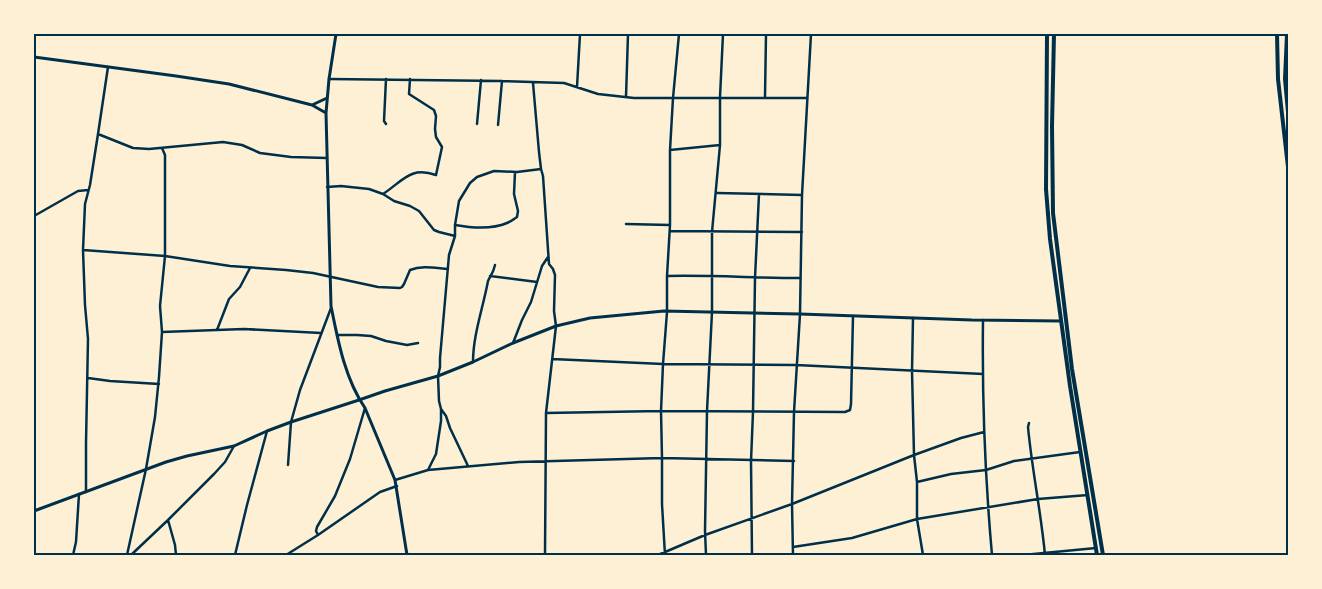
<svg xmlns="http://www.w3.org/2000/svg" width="1322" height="589" viewBox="0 0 1322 589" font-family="Poppins,sans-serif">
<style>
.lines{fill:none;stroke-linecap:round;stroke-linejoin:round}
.minor{stroke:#003049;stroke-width:2.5}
.tertiary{stroke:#003049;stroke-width:3}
.secondary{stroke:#003049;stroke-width:3}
.primary{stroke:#003049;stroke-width:4}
.trunk{stroke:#003049;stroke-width:4}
.neatline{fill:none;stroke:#003049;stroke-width:2}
</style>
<rect width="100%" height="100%" fill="#fdf0d5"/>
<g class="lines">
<path class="minor" d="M329,79L502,81L564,83L598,94L634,98H806
M533,83L539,152L541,169L543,176L549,264L553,269L555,275L554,311L556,326L546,413L545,555
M577,87L580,34
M626,97L628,34
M765,97L766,34
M386,124L384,121L386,79
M477,124L481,80
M498,125L502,81
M98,134L133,148L149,149L223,142L242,145L260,153L291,157L327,158
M670,150L720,145
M327,187L341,186L369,189L383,194L394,201L410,206L419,211L434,230L439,232L455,236
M717,193L802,195
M383,194C403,181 410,166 436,175L442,147L436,137L435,129L436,116L434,110L409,94L410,79
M34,216L78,191L88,190
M626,224L670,225
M455,225C472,228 491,230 507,223C510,222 514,219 517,217L518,211L514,194L515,172
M670,231L802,232
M83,250L165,256L230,266L286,270L313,273L378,287L400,288L402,287L404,284L410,270C422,265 435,268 448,269
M490,276L537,282
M667,276C712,275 756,278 800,278
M913,318L912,371L914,455L917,482V519L923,555
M983,320C982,398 985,477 992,555
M217,330L229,299L240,287L250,268
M162,332L244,329L321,333
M337,335H357L371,336L386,341L407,345L418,343
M513,343L522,320L531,302L542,266L548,257
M552,359L663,364L796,365L983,374
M473,362C473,335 483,308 488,281C491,274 493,274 495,265
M88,378L110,381L159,384
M441,409L446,416L450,428L468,466
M546,413L661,411L845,412L850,410L851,404L853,316
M1029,423L1028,427C1032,470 1041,512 1045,555
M288,465L291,422L300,390L331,308
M428,470L436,454L441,421V409L439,401L438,376L440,367V358L449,255L455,236V225L459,201L470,183L477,177L494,171L517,172L541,169
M395,480L428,470L519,462L662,458L794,461
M917,482L951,474L986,470L1014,461L1080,452
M86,492V443L88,339L85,305L83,250L85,204L90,185L98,134L108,67
M168,520L175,545L176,555
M318,535L316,531L317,527L335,496L350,459L365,408
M793,547L852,538L917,519L1038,499L1088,495
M73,555L76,542L79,494
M127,555L146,469L155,417L159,377L162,332L160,306L165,256V155L162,148
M131,555L168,520L214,474L225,462L234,446
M235,555L247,505L267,431
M286,555L318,535L380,492L397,486
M658,555L705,535L792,504L914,455L961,438L984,432
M665,555L662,504V458L661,411L663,364L667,312V276L670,225V150L673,98L679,34
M706,555L705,531L707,411L712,312V232L720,145V97L723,34
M752,555L751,461L753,412L755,278L759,194
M793,555L792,504L794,412L800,314L802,195L811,34
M1023,555L1096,548"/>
<path class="tertiary" d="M34,511L166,462L187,456L234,446L267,431L291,422L359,400L385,391L438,376L473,362L513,343L556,326L590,318L664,311L800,314L972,320L1060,321"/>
<path class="secondary" d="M336,34L329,79L326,113L331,306C338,341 345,379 365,408L395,480L407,555
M34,57L176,76L229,84L312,105L326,113
M312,105L327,98"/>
<path class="primary" d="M1047,34L1046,189L1050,239L1070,386L1097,555
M1054,34L1052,126L1053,213L1072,369L1103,555"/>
<path class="trunk" d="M1277,34L1278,79L1288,167
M1287,34L1285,79L1288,112"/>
</g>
<rect width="1322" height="589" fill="none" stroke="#fdf0d5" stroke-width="70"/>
<rect x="35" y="35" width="1252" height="519" class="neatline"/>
</svg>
